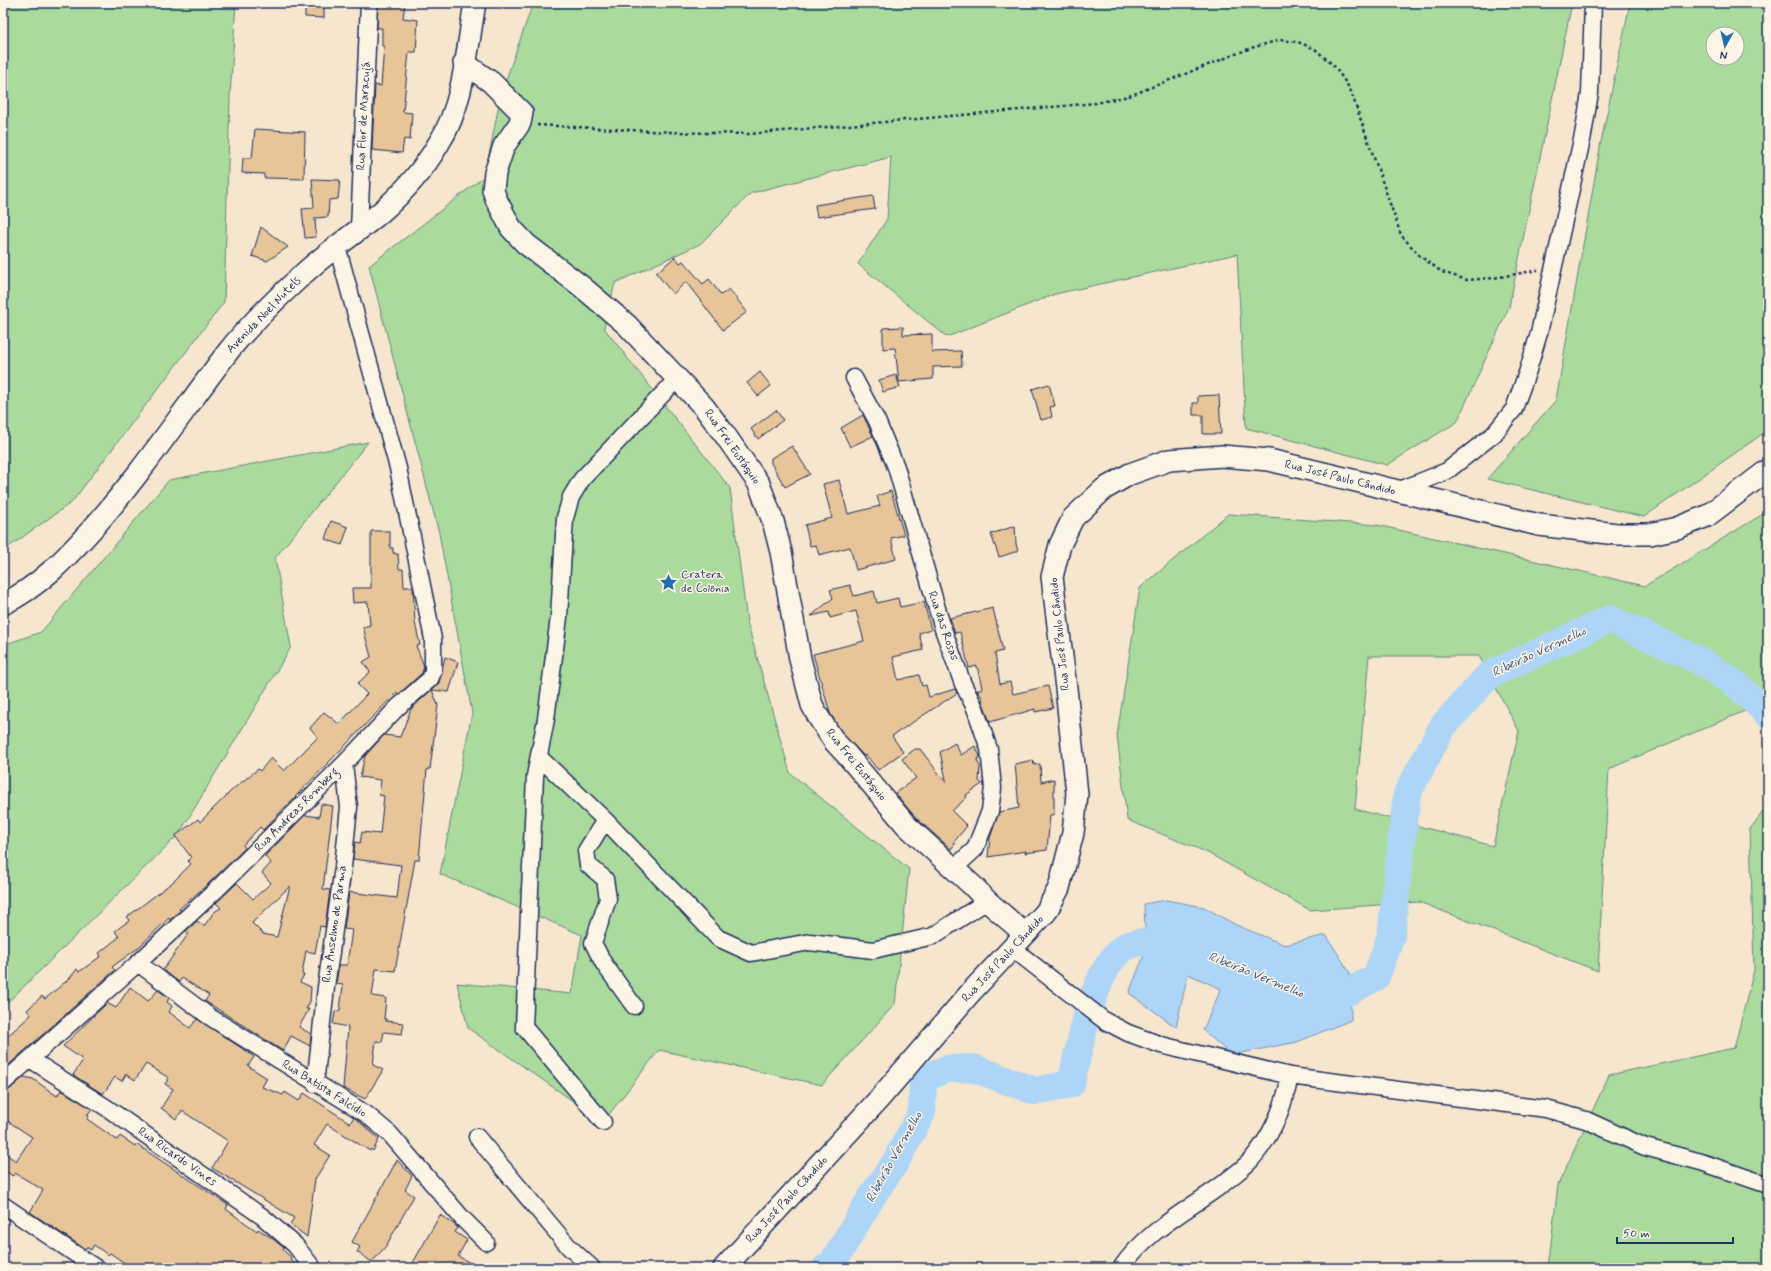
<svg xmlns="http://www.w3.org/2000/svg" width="1771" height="1271" viewBox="0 0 1771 1271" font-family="Mynerve,sans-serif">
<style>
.green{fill:#aadb9c;stroke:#62857d;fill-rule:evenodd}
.water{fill:#add5f7;stroke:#7393ba}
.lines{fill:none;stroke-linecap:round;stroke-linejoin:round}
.river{stroke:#add5f7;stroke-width:28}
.building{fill:#e8c499;stroke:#1b2f5e;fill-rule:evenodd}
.minor-casing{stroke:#1b2f5e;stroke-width:19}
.tertiary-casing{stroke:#1b2f5e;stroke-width:24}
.path{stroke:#1b2f5e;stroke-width:2.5;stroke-dasharray:3 3;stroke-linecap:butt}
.minor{stroke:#fcf5e5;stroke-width:16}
.tertiary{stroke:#fcf5e5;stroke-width:21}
.labels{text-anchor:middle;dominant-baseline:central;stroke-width:3;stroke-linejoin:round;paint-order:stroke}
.street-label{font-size:12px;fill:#1b2f5e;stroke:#fcf5e5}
.poi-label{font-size:12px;fill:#1b2f5e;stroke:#fcf5e5;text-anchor:start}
.water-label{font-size:13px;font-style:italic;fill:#405884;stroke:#fcf5e5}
</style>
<rect width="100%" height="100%" fill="#f6e6ce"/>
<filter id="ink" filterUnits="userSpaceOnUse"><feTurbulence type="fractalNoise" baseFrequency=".025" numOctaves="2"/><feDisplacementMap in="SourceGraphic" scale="8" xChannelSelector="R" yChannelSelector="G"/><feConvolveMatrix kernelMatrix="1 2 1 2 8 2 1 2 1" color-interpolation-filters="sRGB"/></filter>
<g filter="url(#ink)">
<path class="green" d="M3,3H236L230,97L224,302L72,502L3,551Z
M533,3H1572L1509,307L1457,422L1387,465L1246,428L1237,254L1055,294L947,337L858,264L887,219L891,157L751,193L700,244L615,283L604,328L730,488L747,622L790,773L909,869L895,1004L822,1085L659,1050L603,1122L468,1028L457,983L572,994L582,935L440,874L472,713L439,533L369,266L485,176L501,94Z
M1630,3H1768V430L1644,517L1487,479L1556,400L1601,142ZM1713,34H1737V58H1713Z
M368,442L275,558L291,647L179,834L3,1007V645L41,632L169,480Z
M1768,511V701L1609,769L1598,971L1419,902L1310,910L1206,852L1127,820L1117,735L1140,588L1228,514L1377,525L1645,586ZM1369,656H1479L1519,731L1493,846L1355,809Z
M1768,805V1268H1548L1558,1185L1609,1075L1734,1048L1754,970L1750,829Z"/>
<path class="water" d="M1166,900L1204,907L1236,925L1285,945L1326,935L1350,973L1351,1020L1297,1042L1231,1055L1203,1030L1221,989L1188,974L1176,1027L1129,993L1146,950L1144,904Z"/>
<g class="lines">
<path class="river" d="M1312,996L1350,991L1376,977L1391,936L1407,794L1443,726L1489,675L1610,619L1698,660L1737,685L1768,714
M826,1268L832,1264L876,1190L895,1163L922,1112L923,1079L946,1069L973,1068L1035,1091L1071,1084C1079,1048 1093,971 1123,948C1135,939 1169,942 1183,945"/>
</g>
<path class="building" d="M305,3H324V18L305,17Z
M378,3H405L403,18L418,20L416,52H409L403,112L412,113L410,140L404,139L402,153L372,150L375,85L381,86L384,46H382V28H377Z
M255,129L305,132L304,179L267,178H264V174L242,173L243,158H252Z
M312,179L340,180L338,199L329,200L328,217L315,218L316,237L305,238L302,209L314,208Z
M873,196L875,209L817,217L815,205Z
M261,227L288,247L267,261L252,256Z
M675,257L680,263L683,261L703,284L709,279L721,295L729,289L747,312L723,330L686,282L673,294L656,273Z
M903,327V335L932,334V352L961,351L962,366L933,367V379L899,382L895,348L883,349V328Z
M760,372L771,386L758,396L747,383Z
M896,375L900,387L883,392L879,380Z
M1049,384L1055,406L1050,407L1052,417L1041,420L1032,389Z
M1219,395L1221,434H1203V415H1193V403H1198V396Z
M776,410L783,420L758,439L751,429Z
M863,415L873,436L850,447L841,428Z
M792,446L810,474L785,487L771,463V458Z
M839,480L848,514L880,506L877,496L891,491L904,535L891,538L896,559L856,570L850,547L819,555L816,545L810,546L805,525L832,518L823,484Z
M331,521L348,527L342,545L325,539Z
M1015,526L1016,544L1018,551L999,557L991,534Z
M371,531H390V548H393V553H395V554H398L399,569H403L404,587H413L415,623L420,645L416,646L424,666L422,673L399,694L397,692L263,830L260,827L243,845L245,848L208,884L179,909L181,910L170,920L169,918L138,948L112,967L115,970L3,1070V1040L31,1015L27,1010L42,996L45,999L70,978L77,969L79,972L101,956L99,953L119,937L115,931L130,920L127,917L174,881L191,864L188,861L191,857L175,836L198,819L200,822L233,789L258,769L260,771L271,758L284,771L318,737L310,728L324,712L339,724L367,694L357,684L370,672L363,662L371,657L363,627L370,625L368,602L353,603L352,588H371Z
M850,585L854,596L874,591L877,603L898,598L900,607L924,602L931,630L919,633L923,650L893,657L898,680L919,675L922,686L926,685L929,697L955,689L957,693L892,736L903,752L878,770L866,755L864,756L843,734L830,713L813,654L864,641L856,611L830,618L829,612L811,616L833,598L830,590Z
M993,608L1003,651L995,653L1000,684L1010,682L1013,694L1048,686L1053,708L1035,712V709L990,722L982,700L983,699L977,690L982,688L977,666L969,668L960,632L955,633L950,618Z
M445,657L458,662L449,692L432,690L438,705L430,769H427L419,860H415L395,971L376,969L372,996L386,998L384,1019H386V1021L404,1023L402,1034L384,1032L382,1042L376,1041L373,1065L383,1070L365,1099L343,1088L348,1027L333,1024L335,1012L340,1010L343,985L336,984L339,965H347L352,930L344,929L349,892L397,898L401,865L353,859L355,842L360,843L362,832L380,834L384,796L379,795L381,780L360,777L365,756L384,735L400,737L411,709L439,683Z
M955,743L961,755L975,746L980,756L977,761L980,766L979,781L982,784L966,795L967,797L952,811L967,826L953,843L955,844L951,849L916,818L895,793L916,778L902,759L915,749H920L947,784L940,752Z
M1033,760L1034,765L1040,764L1041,782L1054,779V814L1050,815L1047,850L1025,853L1026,851L988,857L990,838L999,812L1019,808L1015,764Z
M321,804L333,806L323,889L330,890L325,927L320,926L315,953L306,951L302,974L304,975L300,982L311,987L310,1002L306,1009H309L299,1027L311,1034L310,1046L291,1036L283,1051L205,1001L209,995L182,978L179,982L163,970L189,933L186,931L197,921L204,926L214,912L221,908L216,903L237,883L253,899L271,883L262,873L271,863L265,856L305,815L319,817ZM290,886L277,937L263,934L252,923Z
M130,987L148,1001L158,990L169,998L167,1002L172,1006L169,1012L190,1028L197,1019L246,1051L254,1057L248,1066L267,1078L262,1087L283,1095L285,1092L299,1101L304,1093L350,1123L354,1117L379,1139L373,1151L371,1149L370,1151L327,1124L314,1145L330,1155L315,1179L307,1237L290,1224L294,1218L212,1168L228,1141L182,1111L176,1119L161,1108L173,1089L165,1084L169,1078L146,1064L135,1080L126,1074L122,1081L115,1077L103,1094L73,1075L83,1060L63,1046L107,1003L116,1008Z
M24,1077L33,1079L57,1096L61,1090L92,1109L87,1115L89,1116L87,1119L117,1140L120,1136L135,1146L136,1144L228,1205L226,1209L234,1215L257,1231L258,1229L273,1239L284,1248L283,1250L291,1257L290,1259L299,1268H132L110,1253L108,1255L94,1245L91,1250L86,1247L85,1249L30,1212L43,1190L15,1173L13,1176L3,1170V1152L16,1161L32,1137L3,1118V1092L9,1090Z
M397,1160L412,1176L405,1190L414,1196L386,1246L372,1262L357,1252L360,1247L352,1242Z
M440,1215L455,1225L458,1228L455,1232L467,1240L458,1256L479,1268H410Z"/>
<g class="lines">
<defs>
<path id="minor" d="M359,229L369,3
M854,378L877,421L896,467L943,629L963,684L975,708L989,749L993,788L990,811L975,849L953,869
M1395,492L1447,471L1494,434L1514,409L1528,370L1539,333L1583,135L1590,93L1593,3
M539,757L605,820
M1012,948L1105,1021L1128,1033L1161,1045L1290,1076L1546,1109L1586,1120L1645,1147L1701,1162L1768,1185
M138,963L210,1017L366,1114L390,1134L462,1218L486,1242
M634,1006L604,964L593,943L608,899L605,879L588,865L586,851L605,820L718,938L751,953L810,942L873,950L933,936L987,901
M30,1059L107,1108L263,1217L295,1245L313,1268
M3,1083L138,963L215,891L344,764L397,708L430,679L433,672V639L398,468L337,246
M315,1084L326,987L343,867L349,807L344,764
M603,1122L524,1027L535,776L546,719L559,617L565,518L571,497L582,479L677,379
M477,1137L569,1247L592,1268
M3,1205L96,1268
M1121,1268C1146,1231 1188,1210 1223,1184C1232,1176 1243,1169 1251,1160C1272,1136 1284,1107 1290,1076"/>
<path id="tertiary" d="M464,63L491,82L522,113L520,123L504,146L495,173L493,190L496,199L511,228L526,244L581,286L627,325L704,407L725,435L759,484L773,521L781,552L800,659L812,705L819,718L834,741L847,755L907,826L974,887L987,901L1025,934
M3,604C39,587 67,557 93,528C142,473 182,412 227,353C248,326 273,302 298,279C323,254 354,235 381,212C403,193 424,169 439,143C464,105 467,48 475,3
M724,1268L879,1099L971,992L1046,912L1059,888L1073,833L1077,794L1066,688L1052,577L1060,545L1073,518L1104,489L1130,474L1169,460L1222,456L1269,460L1539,525L1617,534H1650L1677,528L1707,516L1768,470"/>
</defs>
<use href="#minor" class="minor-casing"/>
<use href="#tertiary" class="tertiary-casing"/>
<path class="path" d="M537,125L670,132L749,134L1096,103L1129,96L1251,48L1280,40L1298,42L1315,49L1335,67L1350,89L1401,235L1420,256L1442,272L1467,280L1494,278L1538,270"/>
<use href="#minor" class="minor"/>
<use href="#tertiary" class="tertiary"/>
</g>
</g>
<defs>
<symbol id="sight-bare" viewBox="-9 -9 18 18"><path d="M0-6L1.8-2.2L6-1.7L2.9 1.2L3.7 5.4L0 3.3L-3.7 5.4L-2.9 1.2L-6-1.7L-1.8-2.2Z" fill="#1f6fb2" stroke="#fcf5e5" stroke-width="2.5" paint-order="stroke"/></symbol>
</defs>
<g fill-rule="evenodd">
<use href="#sight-bare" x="656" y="570" width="25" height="25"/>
</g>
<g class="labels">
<g class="street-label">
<text transform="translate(364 116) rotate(-87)">Rua Flor de Maracujá</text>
<text transform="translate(264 315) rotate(-46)">Avenida Noel Nutels</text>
<text transform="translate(732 447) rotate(55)">Rua Frei Eustáquio</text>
<text transform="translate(1340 478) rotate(14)">Rua José Paulo Cândido</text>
<text transform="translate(943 626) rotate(71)">Rua das Rosas</text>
<text transform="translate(1060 634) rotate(-96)">Rua José Paulo Cândido</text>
<text transform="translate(856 765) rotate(51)">Rua Frei Eustáquio</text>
<text transform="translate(297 810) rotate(-45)">Rua Andreas Romberg</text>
<text transform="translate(335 924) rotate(-82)">Rua Anselmo de Parma</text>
<text transform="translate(1003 959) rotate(-47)">Rua José Paulo Cândido</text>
<text transform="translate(324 1089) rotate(32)">Rua Batista Falcídio</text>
<text transform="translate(177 1157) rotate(35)">Rua Ricardo Vines</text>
<text transform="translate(787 1200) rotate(-47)">Rua José Paulo Cândido</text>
</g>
<g class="poi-label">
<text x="681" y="575">Cratera<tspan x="681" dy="14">de Colônia</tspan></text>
</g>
<g class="water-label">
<text transform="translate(1539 652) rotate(-25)">Ribeirão Vermelho</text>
<text transform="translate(1256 975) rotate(22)">Ribeirão Vermelho</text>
<text transform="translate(894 1157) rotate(-61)">Ribeirão Vermelho</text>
</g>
</g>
<rect width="1771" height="1271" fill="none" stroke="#fcf5e5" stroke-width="16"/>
<rect x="8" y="8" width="1755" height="1255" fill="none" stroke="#1b2f5e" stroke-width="1.5" filter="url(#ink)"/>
<g transform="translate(1725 46) rotate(188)"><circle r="19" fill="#fcf5e5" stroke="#a2a6af"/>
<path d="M0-3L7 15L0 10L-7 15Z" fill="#1f6fb2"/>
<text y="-6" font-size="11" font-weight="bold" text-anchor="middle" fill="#1b2f5e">N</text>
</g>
<path d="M1617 1237v6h116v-6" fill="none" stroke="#1b2f5e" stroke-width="2"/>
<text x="1623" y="1237" font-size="12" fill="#1b2f5e" stroke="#fcf5e5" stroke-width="3" paint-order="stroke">50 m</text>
</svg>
